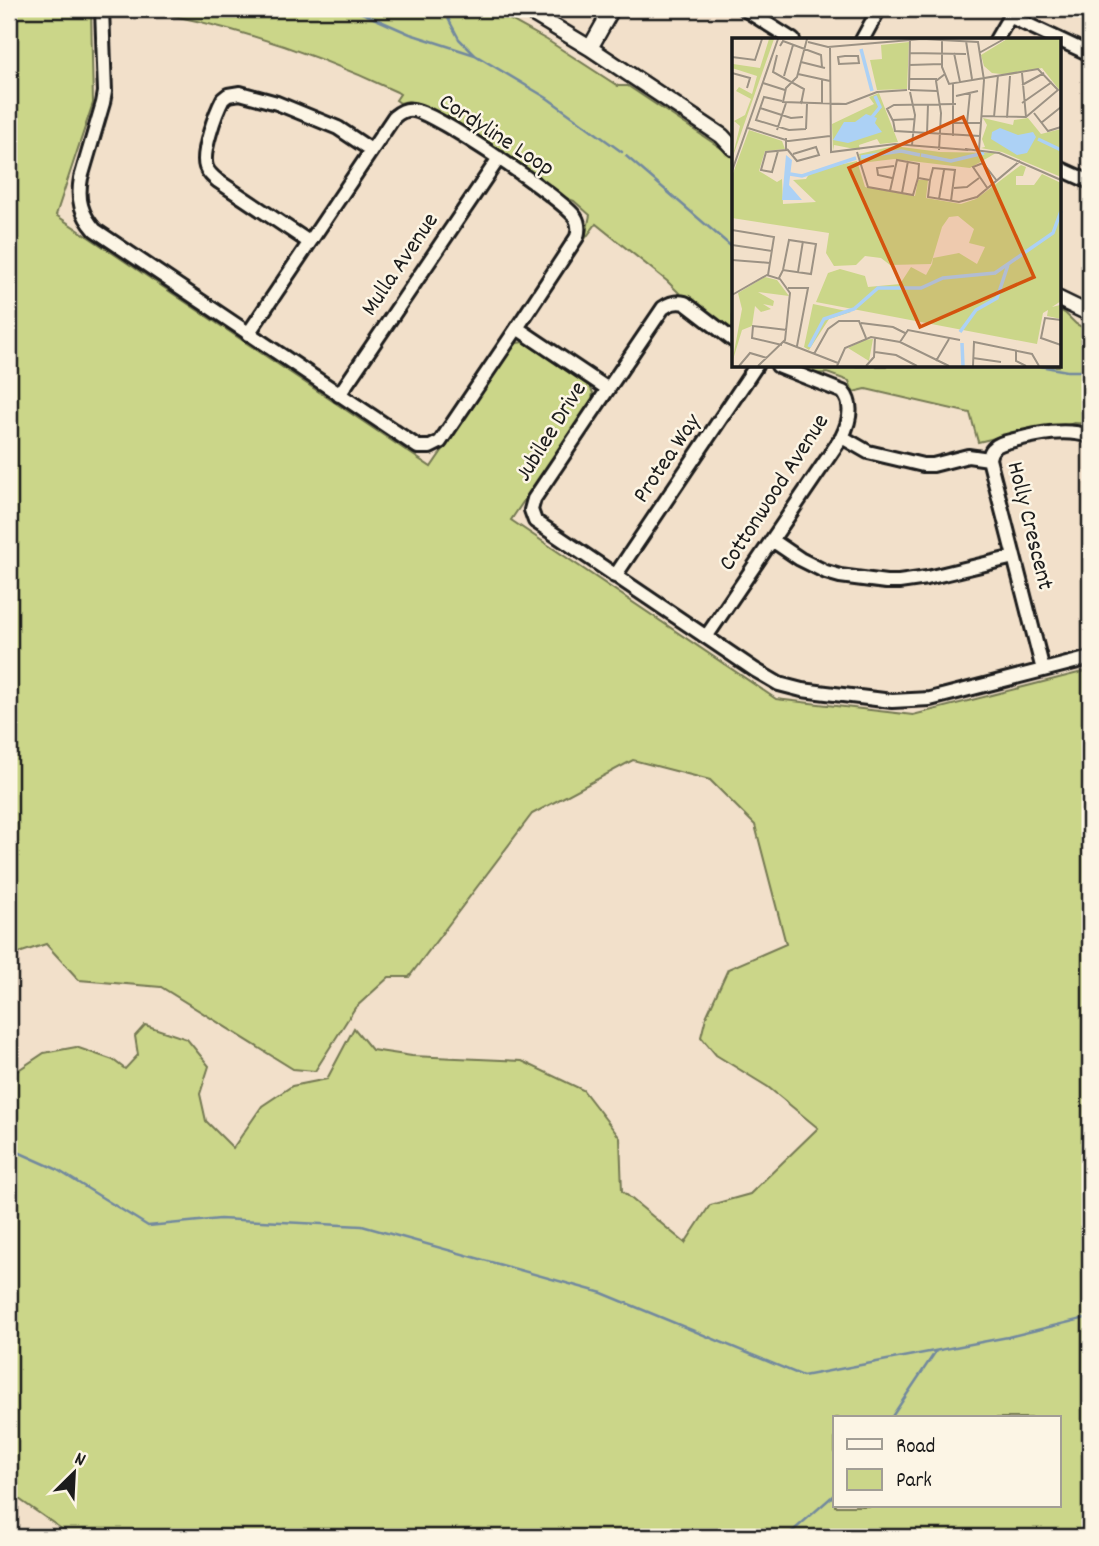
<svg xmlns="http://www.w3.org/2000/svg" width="1099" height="1546" viewBox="0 0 1099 1546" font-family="Dekko,sans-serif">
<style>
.green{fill:#cbd689;stroke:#747952;stroke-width:2;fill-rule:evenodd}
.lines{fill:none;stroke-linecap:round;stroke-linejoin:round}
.stream{stroke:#72899e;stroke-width:2.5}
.minor-casing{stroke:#1c1c1c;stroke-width:18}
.tertiary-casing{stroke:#1c1c1c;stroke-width:19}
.minor{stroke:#fcf5e5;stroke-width:12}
.tertiary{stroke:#fcf5e5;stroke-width:14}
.labels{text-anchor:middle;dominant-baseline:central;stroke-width:5;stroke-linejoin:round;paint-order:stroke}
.street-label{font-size:24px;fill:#1c1c1c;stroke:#fcf5e5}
.inset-river{fill:none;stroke:#acd1f5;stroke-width:3.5}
.inset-road{fill:none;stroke:#9c9284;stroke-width:2}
.view{fill:#d4530e;fill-opacity:0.15;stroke:#d4530e;stroke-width:3.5}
.inset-edge{fill:none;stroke:#1c1c1c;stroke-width:3.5}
</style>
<rect width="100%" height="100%" fill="#f2e0ca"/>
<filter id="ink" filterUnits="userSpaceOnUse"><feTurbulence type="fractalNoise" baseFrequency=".0143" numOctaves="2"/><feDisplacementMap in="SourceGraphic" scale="14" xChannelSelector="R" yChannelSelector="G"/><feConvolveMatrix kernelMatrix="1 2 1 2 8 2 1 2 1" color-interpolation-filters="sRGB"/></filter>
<g filter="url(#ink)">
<path class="green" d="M9,9H91L93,103L56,215L431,467L513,347L517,343L524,342L590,387L593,393L592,399L511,520L776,699L913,715L1090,670V1537H73L9,1492V1084L17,1071L44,1053L76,1047L113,1060L125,1069L138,1055L135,1036L145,1025L187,1039L209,1066L200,1094L206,1121L233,1148L262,1106L292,1086L327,1079L354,1028L372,1050L412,1056L522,1061L583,1090L620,1138L622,1191L685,1243L710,1205L750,1194L818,1128L768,1087L716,1055L701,1037L706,1017L728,969L786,944L755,825L710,780L633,760L532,814L409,977H389L355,1008L315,1071L293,1069L161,987L79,980L46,944L16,954L9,950ZM835,1418H1059V1506H835Z
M135,9H491L547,40L618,86H628L733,156V332L689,299L681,295L667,281L596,224L585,239L590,215L574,201L560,196L497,150L420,104L408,101L400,103L396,100L400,94L397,92C314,53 226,23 135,9Z
M1059,310L1065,313L1076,324L1090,331V424L1074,423L1061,427L1038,428L978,442L970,413L866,389L853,392L849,381L827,373L814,374L794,366H1059Z"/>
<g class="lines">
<path class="stream" d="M353,9L410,34L475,55L547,98L622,152
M443,9L459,39L475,55
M626,156L733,248
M1040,366L1067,371H1090
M9,1148L56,1169L148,1226L220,1219L362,1226L602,1293L803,1376L1008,1337L1090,1317
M891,1418L936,1351
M786,1537L835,1494"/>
<defs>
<path id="minor" d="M102,9L105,92L103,103L81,178C77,199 81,214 95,230L418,447H430L440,442L517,328L608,389L534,499L531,510L535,521L755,670L779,684L802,690L892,701L930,699L1090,658
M744,9L793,40
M1009,16L1090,54
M862,40L879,9
M996,40L1014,9
M1059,168L1090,182
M309,242L218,181C213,177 208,173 206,167C201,153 216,112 223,99L228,95L240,93L277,103L338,128L371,150
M248,334L394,117C400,112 405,109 413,110C434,112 562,198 575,217C579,223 579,230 577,237L517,328
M608,389L663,308C670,303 676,301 685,303L733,340
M339,395L499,158
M842,437L868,452L923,465H933L968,456L989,459
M772,540L800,559L826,572L840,576L886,582H899L927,578L1014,557
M615,576L756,366
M706,637L842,437C849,423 854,405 843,392L778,366
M1043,670L989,459C990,454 990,452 993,449C998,443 1007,442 1014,440C1038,434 1065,428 1090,436"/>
<path id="tertiary" d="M525,9L590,48L722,136L733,148
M590,48L612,9
M1059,299L1090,314"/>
</defs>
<use href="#minor" class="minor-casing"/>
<use href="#tertiary" class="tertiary-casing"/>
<use href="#minor" class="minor"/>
<use href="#tertiary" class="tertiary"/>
</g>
</g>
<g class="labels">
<g class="street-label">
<text transform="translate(496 136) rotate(33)">Cordyline Loop</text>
<text transform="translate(401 265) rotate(-56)">Mulla Avenue</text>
<text transform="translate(552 432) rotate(-58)">Jubilee Drive</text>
<text transform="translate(668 459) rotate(-56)">Protea Way</text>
<text transform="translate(775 493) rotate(-57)">Cottonwood Avenue</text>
<text transform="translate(1029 526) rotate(76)">Holly Crescent</text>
</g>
</g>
<g transform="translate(732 38)">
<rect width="329" height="329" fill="#f2e0ca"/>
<path d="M37,1H42L0,121L8,88L2,83L13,77L19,61L4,53L7,49L20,56L25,38L0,30L1,26L28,30ZM275,1H329V54L310,30L278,37L260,35L252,28L249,17ZM177,4L175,51L145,52L138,22L150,21L149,7ZM147,55L166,104L148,106L145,101L127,107L128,112L102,107L101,113L100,86L142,66L137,59ZM251,80L281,87L282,82L296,80L309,96L329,91V139L270,114L249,110L253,109L250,101L255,87ZM17,92L50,103L53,111L33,113L27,133L45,144L50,141L51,166L84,164L61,142L74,141L79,133L125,123L133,149L183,158L186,142H196L194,160L229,166L244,161L289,127L294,129L291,138H284V147H302L310,136L329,145V263L320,269L328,267L329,281L315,278L316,272L311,275L305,306L84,264L96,235L108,231L133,238L136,249L168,246L179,229L194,237L200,226L201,220L227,215L245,226L253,209L237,205L242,191L226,178L217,179L210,189L199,226L158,227L149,220L133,218L124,227L102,228L94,215L97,195L0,180V138ZM162,108L208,114L264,115L238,130L162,121L129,125L127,116ZM33,239L45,242L57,258L26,254L42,263L41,268L31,266L39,271L29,274L23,268L20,288L10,292L0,325L10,271L6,255ZM81,266L119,274L97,281L77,312L72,309ZM141,301L137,323L116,310L132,302Z" fill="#cbd689"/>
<path d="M134,76L145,80L143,85L150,94L116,105L101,102L112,84H123ZM268,90L286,97L301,94L304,99L295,115L285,117L259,101L260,94ZM54,117L60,122L57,147L70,162H50Z" fill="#acd1f5"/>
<path class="inset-river" d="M129,11L140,53M140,79L148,69L143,58M306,101L329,112M189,117L219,123L252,115M129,119L169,113L188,117M58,136L70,138L124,120M228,294L244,272L265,260L276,227M230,305L231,328M77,309L92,281L122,271L146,250H189L211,240L263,235L321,195L329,173"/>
<path class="inset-road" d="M75,1L65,39L54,50L51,64L114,66L145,54L175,52M210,1V29L217,46L306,31L326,52L294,79L249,78M234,3L240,41M76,4L96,9L190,1L246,4L252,42L247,112M48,8L51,3L89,17L90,29M98,8L99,114L163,106L236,112M178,15L234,16M222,15L228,44M247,15L272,1M45,17L41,34L72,51L69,66M113,18H126L127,25L107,26L106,19ZM0,19L23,22L30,1M69,24L93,30M177,27L210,26M0,35L18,40L15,50M290,35L294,79M66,36L98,43M52,38L61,7M177,41H205M90,42V66M31,45L53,52M290,47L312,35M177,52L178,2M178,52L205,53M178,54L183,77L180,107M224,58L246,53M50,63L32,59L24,82L57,92L74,91M290,65L320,44M28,70L59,80L71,79M302,75L316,93L329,89M262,79L266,37M275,80L278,38M183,81L161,82L163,93L248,98M161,83L155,71L162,67L224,66M222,85H249M235,85L238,55M309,85L329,69M16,90L57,103L98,98M74,91L75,66M45,92L54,65M195,96L196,66M221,98V45M55,111L65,123L87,117L84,109L61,116M233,111L267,115L329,142M207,112L209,75L204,43L213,36M46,113L40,134L29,132L34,114L54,112V100M125,114L136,149L181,157L186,140L198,142L196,159L227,164L245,159L288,123M0,133L46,1M160,140L146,137L145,130L162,128M198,142L201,130L223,132L219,163M222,150L235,149L247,140M256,151L241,129L251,125L265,143M158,153L165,122L187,126L186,140M170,155L176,123M207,161L212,132M0,192L42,199L36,237M0,207L40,213M0,222L38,225M66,234L71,203M47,240L51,232L79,236L84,206L57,202L51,232M56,250H76L65,308M0,257L35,237L48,241L58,255L53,302L26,328M329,282L313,280L309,300L329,307M129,285L161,289L173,295M52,304L106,325M168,304L176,292L228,302M50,307L20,300L21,288L55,292M284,313V323L294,328M143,314L164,317L185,328M82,316L96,291L107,283H127L134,300M241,320L269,324M204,323L217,301M7,328L18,315L35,320M105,328L113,310L139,299L168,304L217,328M134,328L142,319L143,300M241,328L242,304L300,316L307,328"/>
<path class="view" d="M231,79L302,239L188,289L117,130Z"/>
<rect width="329" height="329" class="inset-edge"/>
</g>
<rect width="1099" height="1546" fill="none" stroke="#fcf5e5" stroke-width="35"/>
<rect x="18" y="18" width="1064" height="1511" fill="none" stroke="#1c1c1c" stroke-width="2.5" filter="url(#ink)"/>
<rect x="833" y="1416" width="228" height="91" fill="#fcf5e5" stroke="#a29e95" stroke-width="2"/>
<rect x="847" y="1439" width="35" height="10" fill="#fcf5e5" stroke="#a29e95" stroke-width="2"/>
<text x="896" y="1452" font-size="21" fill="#1c1c1c">Road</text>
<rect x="847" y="1469" width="35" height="21" fill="#cbd689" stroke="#a29e95" stroke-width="2"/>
<text x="896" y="1486" font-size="21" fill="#1c1c1c">Park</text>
<g transform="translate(74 1473) rotate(24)" stroke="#fcf5e5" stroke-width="5" paint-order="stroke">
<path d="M0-5L12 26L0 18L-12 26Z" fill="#1c1c1c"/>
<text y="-10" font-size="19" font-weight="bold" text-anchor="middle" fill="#1c1c1c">N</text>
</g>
</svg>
